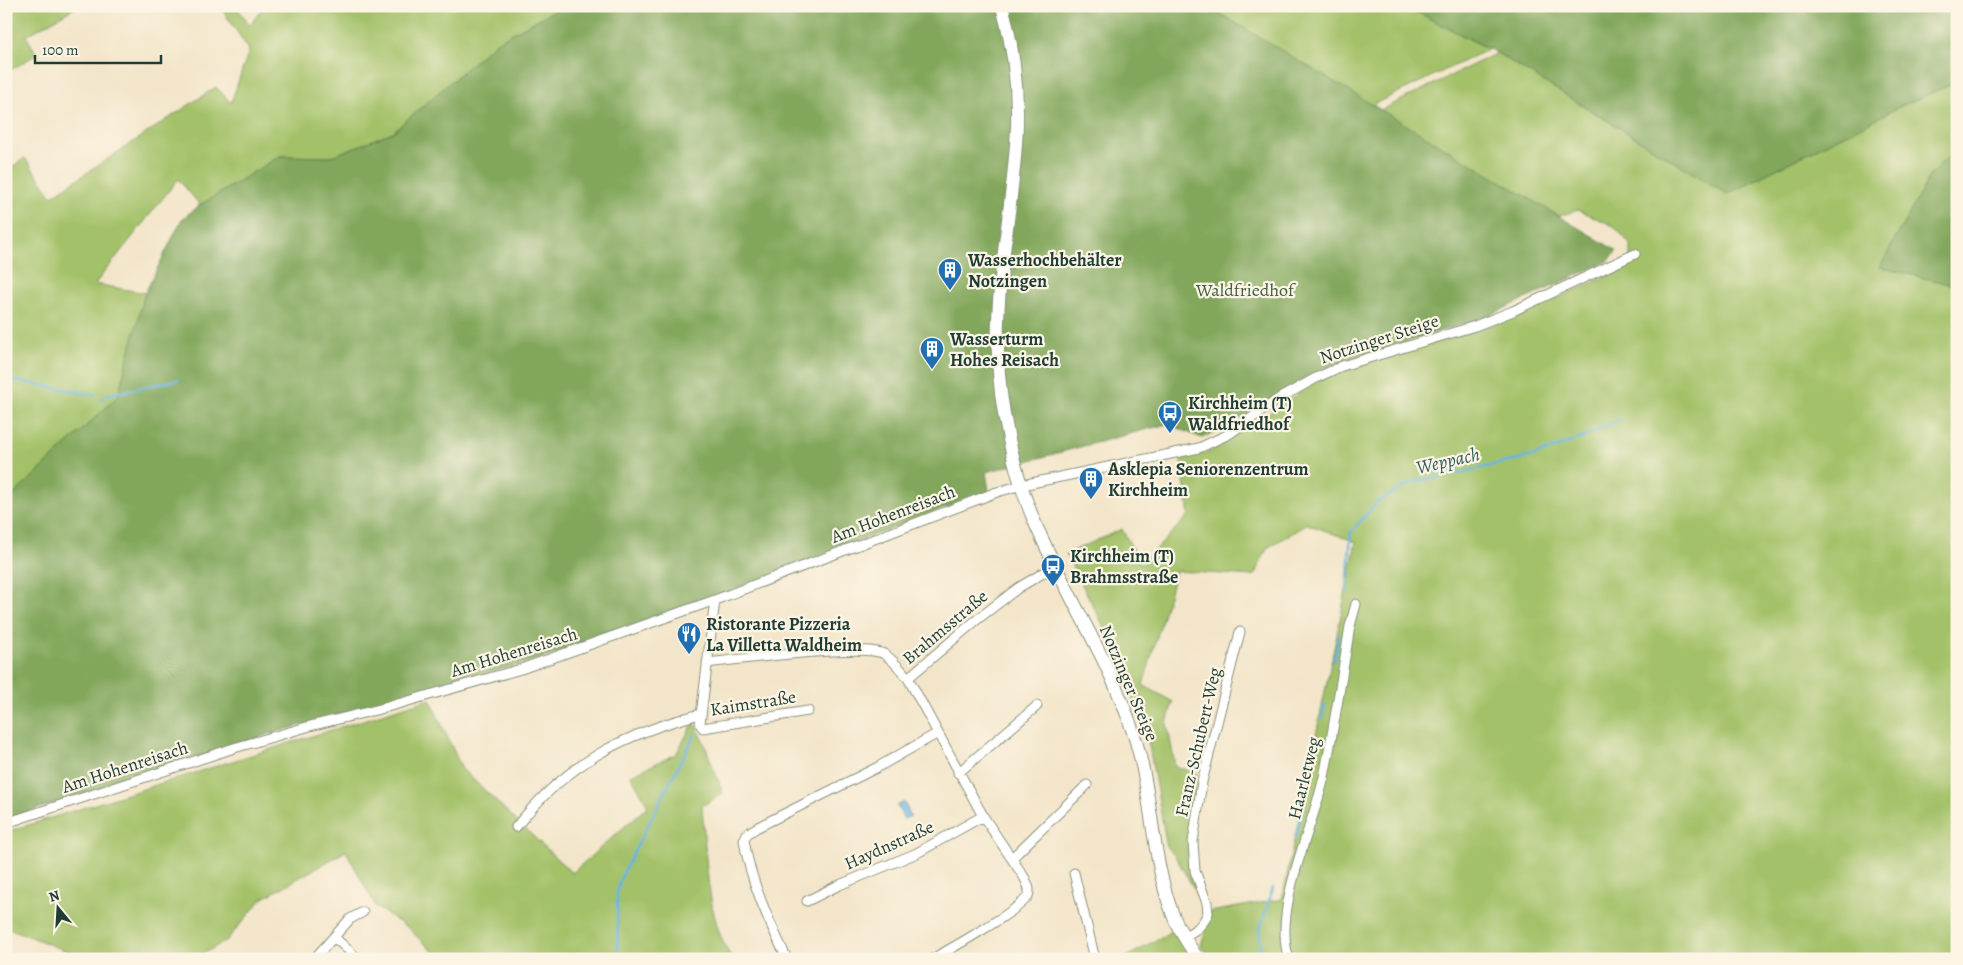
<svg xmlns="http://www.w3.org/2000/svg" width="1963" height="965" viewBox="0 0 1963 965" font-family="Alegreya,serif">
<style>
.green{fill:#a3c168;stroke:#617f4e}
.forest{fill:#82a75c;stroke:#507248}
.water{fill:#67b3e0;stroke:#43788a}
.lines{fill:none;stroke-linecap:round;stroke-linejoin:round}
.stream{stroke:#67b3e0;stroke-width:2.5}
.street-casing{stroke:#89917e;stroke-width:11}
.secondary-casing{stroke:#89917e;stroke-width:14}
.street{stroke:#fff;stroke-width:9}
.secondary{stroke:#fff;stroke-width:12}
.labels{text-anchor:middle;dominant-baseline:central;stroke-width:4.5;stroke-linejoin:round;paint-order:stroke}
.poi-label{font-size:18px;font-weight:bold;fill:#1f3d34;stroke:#fcf5e5;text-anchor:start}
.park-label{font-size:18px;fill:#405e41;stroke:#fcf5e5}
.street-label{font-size:18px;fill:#1f3d34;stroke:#fcf5e5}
.water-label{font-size:19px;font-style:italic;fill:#315a5f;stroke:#fcf5e5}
</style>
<rect width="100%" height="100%" fill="#fcf5e5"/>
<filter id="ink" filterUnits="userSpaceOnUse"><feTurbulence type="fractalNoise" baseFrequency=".02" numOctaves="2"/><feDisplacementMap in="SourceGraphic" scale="10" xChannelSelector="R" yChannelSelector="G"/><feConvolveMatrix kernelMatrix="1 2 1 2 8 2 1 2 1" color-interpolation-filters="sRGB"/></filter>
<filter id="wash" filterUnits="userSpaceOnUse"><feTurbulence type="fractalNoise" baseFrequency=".0096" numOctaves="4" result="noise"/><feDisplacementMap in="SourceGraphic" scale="20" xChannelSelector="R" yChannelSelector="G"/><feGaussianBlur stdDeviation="1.12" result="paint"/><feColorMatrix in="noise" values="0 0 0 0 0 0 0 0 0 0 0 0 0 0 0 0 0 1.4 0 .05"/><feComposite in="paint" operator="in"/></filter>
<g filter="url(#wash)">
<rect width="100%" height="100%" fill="#f3e5c9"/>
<path class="green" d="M6,6H78L26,36L37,54L6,73Z
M220,6H236L250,25L264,6H563L498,41L393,132L330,157L280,156L200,205L178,179L95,284L145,293L118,396L6,502V171L25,158L52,196L216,87L231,103L249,50Z
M1207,6H1405L1489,49L1372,105Z
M1497,53L1727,194L1903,105L1957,82V148L1930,176L1881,267L1957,286V959H1212L1201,946L1210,912L1282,899L1356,542L1307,524L1267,548L1254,576L1176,571L1143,685L1173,702L1167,723L1175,766L1198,774C1191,814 1184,854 1197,894L1175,856L1167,848L1149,745L1111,640L1066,554L1122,529L1141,565L1189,515L1181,459L1211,451L1327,375L1505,321L1630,266V244L1614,226L1578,210L1559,216L1381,110Z
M430,699L462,769L572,873L648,806L631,775L676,754L694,722L701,735L723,793L702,806C706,849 706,924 733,959H441L408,928L376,907L346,851L262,899L227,940L195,959H87L6,927V832Z
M1175,929L1192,959H1123Z"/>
<path class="forest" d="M563,6H1207L1617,251L1608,261L1488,316L1319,370L1231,424L1202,438L1167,424L986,472L989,491L589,645L270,734L6,819V502L118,396L145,293L182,219L200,205L280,156L330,157L393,132L498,41Z
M1405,6H1957V82L1903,105L1727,194L1497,53Z
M1957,148V286L1880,267L1930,175Z"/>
<path class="water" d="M904,802L911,816L904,819L897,806Z"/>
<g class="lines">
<path class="stream" d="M6,379L95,395
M106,395L178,380
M101,400L103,398
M1347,591L1351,532L1377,502L1413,482L1464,472L1536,455L1582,438L1620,419
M1334,661L1339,635
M1322,720L1325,705
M1295,838L1304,803
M618,959L617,892L622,875L695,734
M1260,959V929L1273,888"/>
</g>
</g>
<g filter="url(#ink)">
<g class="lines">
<defs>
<path id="street" d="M715,600L700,724L703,728L808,711
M707,663C735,660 866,643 884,654C893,659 901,670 908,678L974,622L1018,588L1055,566
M908,678L983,816L1024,877C1027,883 1031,889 1028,896C1021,909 949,950 932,959
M958,773L1037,706
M6,823L234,748L310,726L380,709L521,669L715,600L997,492L1022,485L1199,448L1229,434L1280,398L1316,378L1342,366L1475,326L1513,311L1635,254
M516,827C566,764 623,734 700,714
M1012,858L1087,785
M1074,873L1095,959
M807,901L837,886L917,853L983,816
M334,937L358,959
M1184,937L1198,928L1204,921L1208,913L1207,903L1195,871L1193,842L1202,782L1240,632
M314,959L350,919L363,912
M787,959C769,921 750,881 744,840L747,834L756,828L878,767L938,733
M1289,959C1272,910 1313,827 1324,777C1334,727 1342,676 1350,626L1356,604"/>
<path id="secondary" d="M1002,6C1013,45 1018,84 1017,124C1015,201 995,276 998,353C999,406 1014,474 1035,523C1066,595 1110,660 1134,735C1153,794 1151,858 1173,915C1179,931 1189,945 1198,959"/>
</defs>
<use href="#street" class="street-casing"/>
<use href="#secondary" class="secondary-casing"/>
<use href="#street" class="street"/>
<use href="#secondary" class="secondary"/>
</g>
</g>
<defs>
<symbol id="building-pin" viewBox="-11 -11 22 30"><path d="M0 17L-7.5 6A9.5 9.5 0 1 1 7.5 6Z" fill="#1f6fb2" stroke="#fcf5e5"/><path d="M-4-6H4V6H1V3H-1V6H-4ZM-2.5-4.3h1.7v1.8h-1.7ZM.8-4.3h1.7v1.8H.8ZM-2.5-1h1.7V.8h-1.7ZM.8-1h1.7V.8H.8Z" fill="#fff"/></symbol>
<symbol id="bus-pin" viewBox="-11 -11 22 30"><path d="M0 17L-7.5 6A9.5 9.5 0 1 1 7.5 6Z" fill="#1f6fb2" stroke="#fcf5e5"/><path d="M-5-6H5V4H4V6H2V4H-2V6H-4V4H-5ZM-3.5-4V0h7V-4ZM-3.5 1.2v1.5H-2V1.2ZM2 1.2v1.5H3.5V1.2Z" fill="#fff"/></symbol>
<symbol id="restaurant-pin" viewBox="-11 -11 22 30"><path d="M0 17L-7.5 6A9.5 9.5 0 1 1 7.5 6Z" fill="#1f6fb2" stroke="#fcf5e5"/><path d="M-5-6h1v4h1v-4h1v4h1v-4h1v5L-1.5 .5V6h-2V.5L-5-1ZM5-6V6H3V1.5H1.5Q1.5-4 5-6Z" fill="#fff"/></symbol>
</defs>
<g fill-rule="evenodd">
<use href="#building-pin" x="936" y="256" width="28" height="38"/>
<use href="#building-pin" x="918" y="335" width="28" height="38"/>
<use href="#bus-pin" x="1156" y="399" width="28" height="38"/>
<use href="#building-pin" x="1077" y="465" width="28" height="38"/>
<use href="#bus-pin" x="1039" y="552" width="28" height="38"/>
<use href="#restaurant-pin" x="675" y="620" width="28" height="38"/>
</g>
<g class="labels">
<g class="poi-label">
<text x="968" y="260">Wasserhochbehälter<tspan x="968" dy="21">Notzingen</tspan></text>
<text x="950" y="339">Wasserturm<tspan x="950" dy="21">Hohes Reisach</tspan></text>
<text x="1188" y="403">Kirchheim (T)<tspan x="1188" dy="21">Waldfriedhof</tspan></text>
<text x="1108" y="469">Asklepia Seniorenzentrum<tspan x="1108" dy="21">Kirchheim</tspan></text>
<text x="1070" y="556">Kirchheim (T)<tspan x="1070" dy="21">Brahmsstraße</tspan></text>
<text x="706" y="624">Ristorante Pizzeria<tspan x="706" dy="21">La Villetta Waldheim</tspan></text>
</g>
<g class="park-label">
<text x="1245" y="290">Waldfriedhof</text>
</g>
<g class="street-label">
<text transform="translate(1379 339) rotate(-18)">Notzinger Steige</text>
<text transform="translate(893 514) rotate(-21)">Am Hohenreisach</text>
<text transform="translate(945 627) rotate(-40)">Brahmsstraße</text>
<text transform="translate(514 652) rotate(-17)">Am Hohenreisach</text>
<text transform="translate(1129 683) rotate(67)">Notzinger Steige</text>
<text transform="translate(753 703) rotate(-9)">Kaimstraße</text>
<text transform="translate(1198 742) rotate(-77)">Franz-Schubert-Weg</text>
<text transform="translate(125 767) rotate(-18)">Am Hohenreisach</text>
<text transform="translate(1304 778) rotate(-76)">Haarletweg</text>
<text transform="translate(889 845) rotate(-24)">Haydnstraße</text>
</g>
<g class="water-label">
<text transform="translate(1448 461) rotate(-13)">Weppach</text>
</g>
</g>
<rect width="1963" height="965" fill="none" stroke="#fcf5e5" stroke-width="25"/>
<g transform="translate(58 908) rotate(342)" stroke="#fcf5e5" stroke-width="4" paint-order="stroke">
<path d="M0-4L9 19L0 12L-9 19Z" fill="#1f3d34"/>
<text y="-8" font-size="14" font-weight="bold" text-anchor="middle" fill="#1f3d34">N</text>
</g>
<path d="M35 55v8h126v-8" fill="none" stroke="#1f3d34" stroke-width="2.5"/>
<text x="42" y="55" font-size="15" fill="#1f3d34" stroke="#fcf5e5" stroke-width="4" paint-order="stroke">100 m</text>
</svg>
